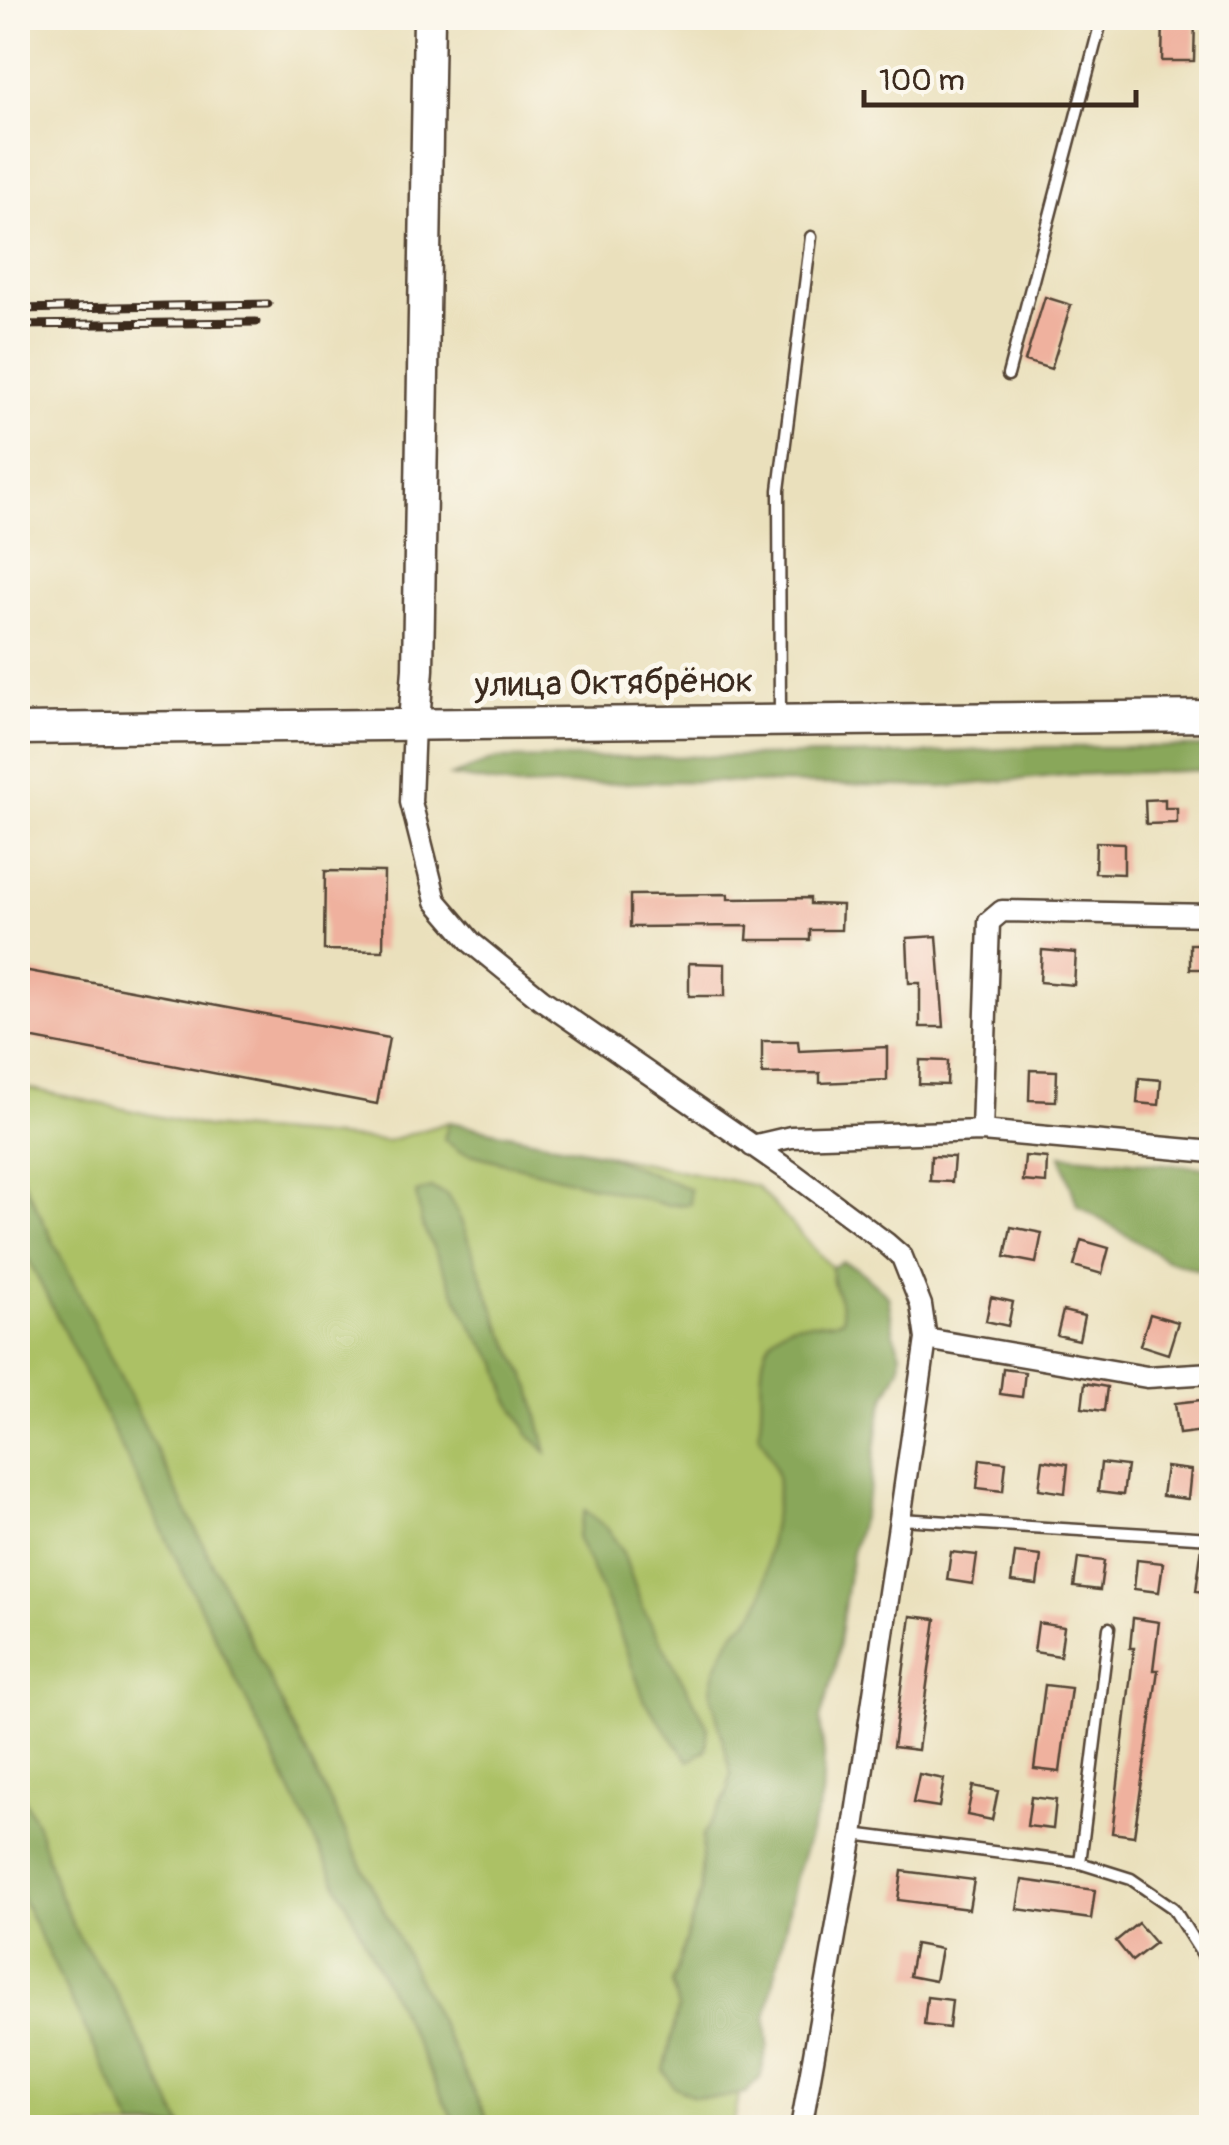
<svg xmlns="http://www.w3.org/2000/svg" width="1229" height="2145" viewBox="0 0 1229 2145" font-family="Pangolin,sans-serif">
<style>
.green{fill:#acc165;stroke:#747642;stroke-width:2.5}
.forest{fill:#89a75a;stroke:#62683c;stroke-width:2.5}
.building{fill:#efb19e}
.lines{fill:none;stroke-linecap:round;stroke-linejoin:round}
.lane-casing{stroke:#554536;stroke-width:15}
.street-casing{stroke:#554536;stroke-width:25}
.secondary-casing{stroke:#554536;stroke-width:35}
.lane{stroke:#fff;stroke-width:10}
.street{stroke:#fff;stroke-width:20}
.secondary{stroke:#fff;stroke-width:30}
.rail-casing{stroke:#3b2a1e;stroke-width:9}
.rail{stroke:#fbf7ec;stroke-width:5;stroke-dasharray:15;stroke-linecap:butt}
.labels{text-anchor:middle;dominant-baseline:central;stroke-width:10;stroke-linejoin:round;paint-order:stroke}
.street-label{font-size:35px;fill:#3b2a1e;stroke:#fbf7ec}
</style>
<rect width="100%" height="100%" fill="#fbf7ec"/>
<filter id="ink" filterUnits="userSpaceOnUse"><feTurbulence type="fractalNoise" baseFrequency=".01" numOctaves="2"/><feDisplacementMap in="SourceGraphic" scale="20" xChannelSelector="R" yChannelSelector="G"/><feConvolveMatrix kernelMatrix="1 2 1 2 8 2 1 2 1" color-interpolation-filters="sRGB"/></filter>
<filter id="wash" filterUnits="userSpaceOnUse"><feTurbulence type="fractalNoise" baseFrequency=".0048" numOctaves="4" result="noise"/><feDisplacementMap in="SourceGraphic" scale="40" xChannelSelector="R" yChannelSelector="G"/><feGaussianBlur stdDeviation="2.25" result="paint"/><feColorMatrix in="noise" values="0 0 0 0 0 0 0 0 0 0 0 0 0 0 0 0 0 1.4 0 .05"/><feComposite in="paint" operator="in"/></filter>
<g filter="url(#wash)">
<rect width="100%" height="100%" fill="#eae0bc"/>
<path class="green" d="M18,1086L207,1127L387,1141L449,1122L756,1186L886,1326L733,2127L18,2128Z"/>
<path class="forest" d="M1046,747H1211V770L1066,775L943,787L678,781L518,787L451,776L497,759L915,754Z
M449,1122L604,1154L690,1189V1204L666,1205L459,1151L444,1139Z
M1061,1155L1211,1168V1274L1167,1260L1077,1205Z
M18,1170L491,2127H457L18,1238Z
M431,1188L447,1195L460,1218L499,1323L531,1388L547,1453L529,1434L508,1398L498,1363L476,1334L463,1309L422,1225L416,1193Z
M842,1262L857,1268L888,1296L894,1335L901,1353L900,1368L886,1395L879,1420L870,1488L852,1553L835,1669L820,1719L824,1755L822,1798L797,1872L766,2018L768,2046L760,2078L745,2093L720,2098L693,2096L673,2086L664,2071L678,2009L672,1983L700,1894L703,1835L727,1794L731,1773L711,1693C711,1674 725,1644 737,1629C741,1625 746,1623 749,1619C771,1592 764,1574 769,1545C777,1496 788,1479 758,1433C768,1401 749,1350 782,1329C801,1317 825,1328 843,1319C843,1297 830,1289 832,1267Z
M585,1510L609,1530L623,1553L643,1609L708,1727L706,1750L689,1761L645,1702L614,1617L577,1537Z
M18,1786L37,1825L55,1883L77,1934L117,1994L183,2127H133L18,1891Z"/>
<g id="blocks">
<path class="building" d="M1163,18H1195L1194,61H1162Z
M1045,297L1071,305L1051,369L1025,361Z
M1165,799V808H1177V823L1146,824L1145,800Z
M1096,842L1124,843V874L1095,873Z
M325,871L384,872L383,951L324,950Z
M728,894V899L810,898V904L842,905L841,930H810V940H747L748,926L630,927V895Z
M937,936L944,1027H920V983H909L907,938Z
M1190,944H1212V969H1190Z
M1042,950L1076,953L1074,985L1040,982Z
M689,963L725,964V996H689Z
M18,969L389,1038L377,1104L18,1036Z
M762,1041H798L799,1051L887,1047V1080L820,1083V1073L762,1074Z
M920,1060L948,1061L947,1085L919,1084Z
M1030,1070L1057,1071L1056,1101L1029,1100Z
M1139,1078L1161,1080L1159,1105L1137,1103Z
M931,1156L954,1157L952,1182L930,1181Z
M1025,1156L1047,1158L1046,1183L1023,1181Z
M1011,1227L1042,1233L1036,1263L1005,1257Z
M1081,1240L1109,1248L1102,1274L1074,1266Z
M991,1297L1013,1302L1008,1326L986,1321Z
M1063,1311L1084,1316L1079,1340L1057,1335Z
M1150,1314L1178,1322L1168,1354L1140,1345Z
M1003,1369L1025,1372L1022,1397L1000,1394Z
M1085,1383L1107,1387L1104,1411L1082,1408Z
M1210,1399L1212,1430L1179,1434L1175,1403Z
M980,1459L1006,1462L1003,1491L977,1488Z
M1043,1460L1068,1464L1065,1493L1039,1489Z
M1101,1463L1127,1466L1123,1495L1098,1492Z
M1166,1467L1191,1470L1188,1499L1162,1496Z
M1202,1546L1212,1547V1593L1196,1591Z
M951,1552L977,1555L973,1584L947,1580Z
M1015,1553L1041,1556L1037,1585L1011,1582Z
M1078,1558L1104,1561L1100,1590L1074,1587Z
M1137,1560L1163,1563L1159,1592L1134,1589Z
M911,1616L936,1619L918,1750L893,1747Z
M1133,1618L1159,1622L1153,1670H1158L1134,1836L1112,1833L1134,1648H1130Z
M1038,1623L1064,1627L1060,1656L1034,1652Z
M1045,1685L1071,1688L1060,1772L1034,1769Z
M919,1774L944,1779L939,1807L913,1803Z
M973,1786L998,1791L992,1820L967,1815Z
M1031,1797L1056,1800L1053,1829L1027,1826Z
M902,1871L974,1880L969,1909L898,1900Z
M1022,1880L1095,1890L1091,1919L1017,1909Z
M1138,1923L1155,1943L1132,1961L1116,1941Z
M915,1944L941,1949L935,1981L909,1976Z
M927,1997L952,2000L949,2028L924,2025Z"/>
</g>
</g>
<g filter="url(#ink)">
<use href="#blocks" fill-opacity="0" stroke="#554536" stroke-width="2.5"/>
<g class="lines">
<defs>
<path id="lane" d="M1008,375L1102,18
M780,719L779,490L811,237
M900,1519L1212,1538
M853,1834L1080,1863L1131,1879L1173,1908L1204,1957L1212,1978
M1080,1863L1109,1628"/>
<path id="street" d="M414,723L411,802L436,901L472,943L541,999L791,1172L886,1243L902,1257L921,1305L926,1339L900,1519L853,1834L801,2128
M982,1131L989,922L1002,911L1212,915
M752,1146L791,1137L982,1131L1212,1152
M926,1339L1147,1377L1212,1373"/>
<path id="secondary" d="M414,723L418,669L429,18
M18,729L1212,716"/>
</defs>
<use href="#lane" class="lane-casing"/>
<use href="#street" class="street-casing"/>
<use href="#secondary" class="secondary-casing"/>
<use href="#lane" class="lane"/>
<use href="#street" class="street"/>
<use href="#secondary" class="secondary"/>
<defs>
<path id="rail" d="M18,309L268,304
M18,325L256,322"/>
</defs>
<use href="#rail" class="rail-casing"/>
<use href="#rail" class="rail"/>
</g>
</g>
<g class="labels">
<g class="street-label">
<text transform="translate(614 683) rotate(-1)">улица Октябрёнок</text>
</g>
</g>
<rect width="1229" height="2145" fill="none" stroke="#fbf7ec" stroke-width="60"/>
<path d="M864 90v15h272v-15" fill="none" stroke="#3b2a1e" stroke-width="5"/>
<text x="879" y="90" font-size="30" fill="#3b2a1e" stroke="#fbf7ec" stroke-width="8" paint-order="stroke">100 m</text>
</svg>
